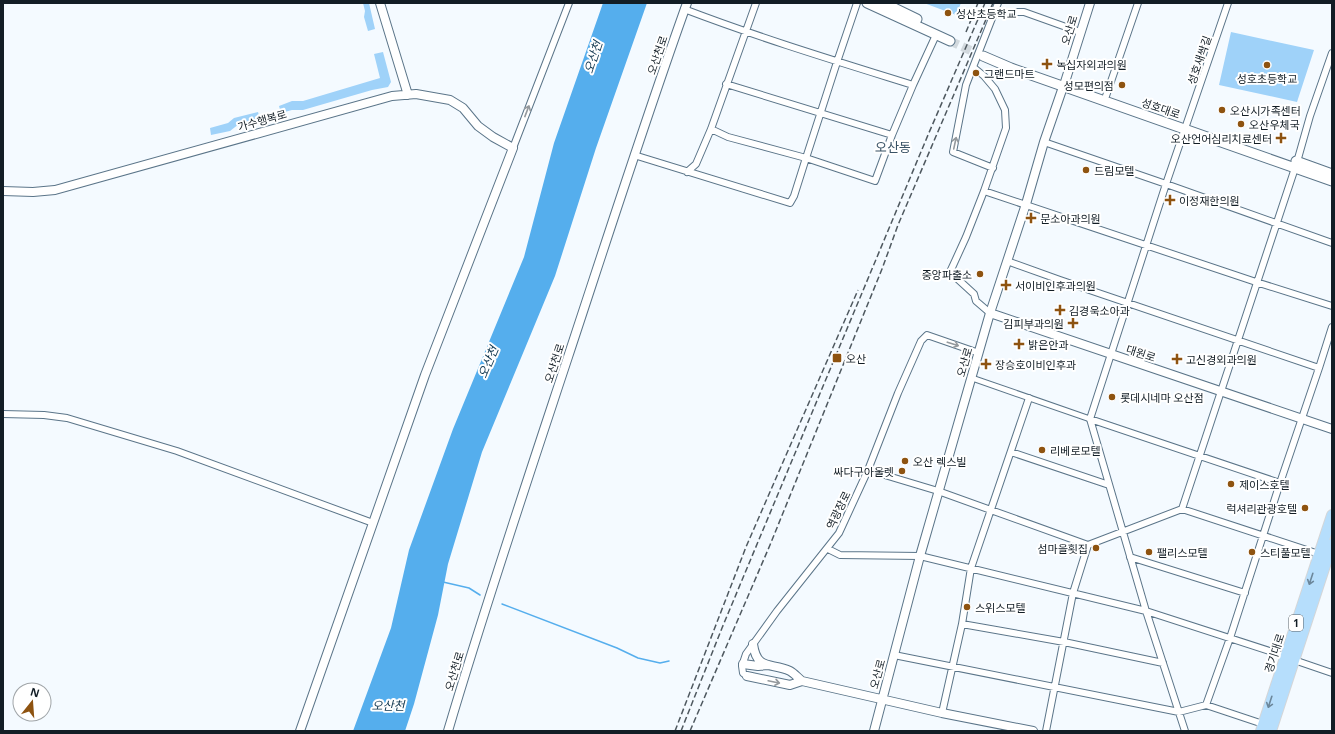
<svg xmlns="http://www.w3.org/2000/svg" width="1335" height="734" viewBox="0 0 1335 734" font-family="'Noto Sans','Noto Sans KR',sans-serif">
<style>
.green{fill:#9fd2f9}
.water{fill:#55aeed}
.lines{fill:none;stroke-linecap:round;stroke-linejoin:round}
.stream{stroke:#55aeed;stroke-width:1.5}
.secondary-tunnel{stroke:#d2d9de;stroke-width:9;stroke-dasharray:9 4.5;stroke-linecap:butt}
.pedestrian-casing{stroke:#5b7589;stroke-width:7}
.minor-casing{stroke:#5b7589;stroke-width:8}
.tertiary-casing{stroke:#5b7589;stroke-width:10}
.secondary-casing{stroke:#5b7589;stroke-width:11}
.primary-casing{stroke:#d4d6d8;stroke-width:12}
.pedestrian{stroke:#fff;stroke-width:5}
.minor{stroke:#fff;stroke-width:6}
.tertiary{stroke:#fff;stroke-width:8}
.secondary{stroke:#fff;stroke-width:9}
.primary{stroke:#b6defc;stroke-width:10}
.rail{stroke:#4e585f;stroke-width:1.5;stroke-dasharray:6 3;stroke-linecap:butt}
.oneway{stroke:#94999d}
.oneway2{stroke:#6c879b}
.poi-dot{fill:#8e5310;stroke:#fff;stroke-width:1.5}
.labels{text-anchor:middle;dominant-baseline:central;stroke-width:4;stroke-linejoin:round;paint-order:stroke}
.shield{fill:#fff;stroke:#596166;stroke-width:1}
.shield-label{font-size:10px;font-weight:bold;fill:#121d25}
.poi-label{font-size:11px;fill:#121d25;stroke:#fff;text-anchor:start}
.street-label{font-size:11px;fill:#121d25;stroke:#fff}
.water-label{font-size:12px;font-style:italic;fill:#0b324b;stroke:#fff}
.quarter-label{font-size:13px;fill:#395265;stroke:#fff}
</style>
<rect width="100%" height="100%" fill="#f4faff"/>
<path class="green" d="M363,3H369L375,29L368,31L364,17L365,11Z
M924,3H961L956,15Z
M1231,32L1314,50L1297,102L1219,85Z
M383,52L391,82L388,87L372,90L303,110H292L281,113L279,106L292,101H303L380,78L374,54Z
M258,112L260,119L239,124L230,131L211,135L210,128L228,123L234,118Z"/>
<path class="water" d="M603,3H647L596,148L555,276L482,452L448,564L438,615L414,704L405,731H353L391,628L409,550L453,429L524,257L554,143Z"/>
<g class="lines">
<path class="stream" d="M443,582L469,588L480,595
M502,604L617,648L638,658L660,663L669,661"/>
<path class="secondary-tunnel" d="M950,41L983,56"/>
<defs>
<path id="pedestrian" d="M972,378L1090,419"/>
<path id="minor" d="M684,9C760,38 836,61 913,85L892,135L875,181L806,158L837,62L857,3
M1016,12H1024L1080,32
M973,67L966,85L953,152L993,168
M726,84L892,135
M913,85L936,35
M1106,96L1138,3
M1044,142L1166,184L1332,243
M513,148L569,3
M634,155L790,203L794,196L806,158L728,137L711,129
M687,172L696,164L711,129L756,3
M984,191L1256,282L1332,306
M1007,261L1060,280L1319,368L1280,483L1090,419
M990,313L976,301L974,294L950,272L966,237L984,191L1006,128L1005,110L995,89L984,76L973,67L998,3
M1319,368L1332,327
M1029,398L971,568L962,624L1064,642L1163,663
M3,414L44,415L67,418L177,451L373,523
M1011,452L1109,485
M868,470L938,491L1088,545L1182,509L1297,162L1310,116L1332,53
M1182,509L1319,554
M828,549L840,555L920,556L1146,611L1285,656
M1130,557L1245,593
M894,655L1179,712L1206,705L1263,724
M1294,660L1332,673
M747,676L743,673L742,666L746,654L777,611L839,533L868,470L898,393L921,341L927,335L979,353
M1206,705L1230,638L1280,483
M942,713L962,624
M1046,731L1073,593L1088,545
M1185,731L1146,611L1090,419L1166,184L1228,3"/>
<path id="tertiary" d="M380,3L408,95
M1065,82L1090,3
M3,191L33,192L55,190L392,96L416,94L450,100L463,108L478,126L493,137L513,148L425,375L300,731
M990,313L1332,429
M753,644C757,672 772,662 790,671C794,673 798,678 802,681L942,713L1033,731
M743,664L758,666L768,665
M747,676L790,685L802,681
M448,731C485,606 527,481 568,357C607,239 645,120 687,3
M874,731L920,556L990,313L1026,204L1044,142L1063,87"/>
<path id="secondary" d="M867,3L950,41
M884,3L917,19
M983,56L1011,68L1332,181
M1296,161L1332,174"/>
<path id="primary" d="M1261,731L1332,515
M1271,731L1332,544"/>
</defs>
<use href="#pedestrian" class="pedestrian-casing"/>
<use href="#minor" class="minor-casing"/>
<use href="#tertiary" class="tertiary-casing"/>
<use href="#secondary" class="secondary-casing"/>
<use href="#primary" class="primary-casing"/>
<use href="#pedestrian" class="pedestrian"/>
<use href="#minor" class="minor"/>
<use href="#tertiary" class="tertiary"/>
<use href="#secondary" class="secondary"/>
<use href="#primary" class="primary"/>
<path class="rail" d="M966,32L978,3
M675,731L746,547L858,290
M681,731L722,628L928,135L985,3
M690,731L770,545L882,269L898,225L993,3"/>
</g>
<defs><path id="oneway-shaft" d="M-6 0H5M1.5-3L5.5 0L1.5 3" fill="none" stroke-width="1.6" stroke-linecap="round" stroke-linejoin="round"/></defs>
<g class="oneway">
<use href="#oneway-shaft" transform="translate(527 111) rotate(-69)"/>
<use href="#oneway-shaft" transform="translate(955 143) rotate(-78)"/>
<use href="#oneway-shaft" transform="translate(953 344) rotate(18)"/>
<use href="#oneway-shaft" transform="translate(774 682) rotate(12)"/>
</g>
<g class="oneway2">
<use href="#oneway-shaft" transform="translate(1311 579) rotate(108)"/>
<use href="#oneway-shaft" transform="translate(1270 702) rotate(108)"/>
</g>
<g class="poi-dot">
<circle cx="948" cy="13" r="4"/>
<path d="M1045 58h4v4h4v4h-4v4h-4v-4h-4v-4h4z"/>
<circle cx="1267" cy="65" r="4"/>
<circle cx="976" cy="73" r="4"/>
<circle cx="1122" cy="85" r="4"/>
<circle cx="1222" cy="110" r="4"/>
<circle cx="1241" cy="124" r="4"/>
<path d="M1279 132h4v4h4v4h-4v4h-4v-4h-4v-4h4z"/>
<circle cx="1086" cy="170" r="4"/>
<path d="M1168 194h4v4h4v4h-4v4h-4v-4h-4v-4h4z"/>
<path d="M1029 212h4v4h4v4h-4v4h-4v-4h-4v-4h4z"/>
<circle cx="980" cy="274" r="4"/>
<path d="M1004 279h4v4h4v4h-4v4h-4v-4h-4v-4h4z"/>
<path d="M1058 304h4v4h4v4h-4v4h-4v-4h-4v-4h4z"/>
<path d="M1071 317h4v4h4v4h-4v4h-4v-4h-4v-4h4z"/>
<path d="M1017 338h4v4h4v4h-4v4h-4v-4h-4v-4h4z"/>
<rect x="832" y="353" width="10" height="10" rx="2"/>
<path d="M1175 353h4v4h4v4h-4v4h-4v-4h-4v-4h4z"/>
<path d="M984 358h4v4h4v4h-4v4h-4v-4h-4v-4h4z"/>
<circle cx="1112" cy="397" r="4"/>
<circle cx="1042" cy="450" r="4"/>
<circle cx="905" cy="461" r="4"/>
<circle cx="902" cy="471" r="4"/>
<circle cx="1231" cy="484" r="4"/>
<circle cx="1305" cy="508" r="4"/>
<circle cx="1096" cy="548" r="4"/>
<circle cx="1149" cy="552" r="4"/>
<circle cx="1252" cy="552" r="4"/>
<circle cx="967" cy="607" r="4"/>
</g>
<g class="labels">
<rect class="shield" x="1289" y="615" width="14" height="16" rx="3"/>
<g class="shield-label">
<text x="1296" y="623">1</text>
</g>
<g class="poi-label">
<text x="956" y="13">성산초등학교</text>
<text x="1056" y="64">녹십자외과의원</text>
<text x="984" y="73">그랜드마트</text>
<text x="1267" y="78" text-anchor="middle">성호초등학교</text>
<text x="1114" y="85" text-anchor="end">성모편의점</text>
<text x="1230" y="110">오산시가족센터</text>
<text x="1249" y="124">오산우체국</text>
<text x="1272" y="138" text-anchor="end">오산언어심리치료센터</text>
<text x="1094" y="170">드림모텔</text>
<text x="1179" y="200">이정재한의원</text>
<text x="1040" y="218">문소아과의원</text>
<text x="972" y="274" text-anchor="end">중앙파출소</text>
<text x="1015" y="285">서이비인후과의원</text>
<text x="1069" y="310">김경욱소아과</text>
<text x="1064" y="323" text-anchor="end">김피부과의원</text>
<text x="1028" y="344">밝은안과</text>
<text x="846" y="358">오산</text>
<text x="1186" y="359">고신경외과의원</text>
<text x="995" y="364">장승호이비인후과</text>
<text x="1120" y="397">롯데시네마 오산점</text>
<text x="1050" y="450">리베로모텔</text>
<text x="913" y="461">오산 렉스빌</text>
<text x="894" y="471" text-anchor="end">싸다구아울렛</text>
<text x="1239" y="484">제이스호텔</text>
<text x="1297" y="508" text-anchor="end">럭셔리관광호텔</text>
<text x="1088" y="548" text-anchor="end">섬마을횟집</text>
<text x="1157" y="552">팰리스모텔</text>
<text x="1260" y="552">스티풀모텔</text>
<text x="975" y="607">스위스모텔</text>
</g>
<g class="street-label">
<text transform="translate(1069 30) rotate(-73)">오산로</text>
<text transform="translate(657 55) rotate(-71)">오산천로</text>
<text transform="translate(1199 60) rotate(-71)">성호새싹길</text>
<text transform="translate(1161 108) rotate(19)">성호대로</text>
<text transform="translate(262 120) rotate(-16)">가수행복로</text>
<text transform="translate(1141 353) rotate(18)">대원로</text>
<text transform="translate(964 362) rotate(-74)">오산로</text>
<text transform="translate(554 363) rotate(-72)">오산천로</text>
<text transform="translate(838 510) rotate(-64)">역광장로</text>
<text transform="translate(1274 653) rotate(-72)">경기대로</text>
<text transform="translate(454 671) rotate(-73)">오산천로</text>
<text transform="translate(877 674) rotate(-75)">오산로</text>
</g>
<g class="water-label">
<text transform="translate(593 57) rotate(-72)">오산천</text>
<text transform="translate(488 362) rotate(-67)">오산천</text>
<text x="388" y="705">오산천</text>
</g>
<g class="quarter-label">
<text x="893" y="147">오산동</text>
</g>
</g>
<rect width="1335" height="734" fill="none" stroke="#121d25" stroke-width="8"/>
<g transform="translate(32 702) rotate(17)"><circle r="19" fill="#ffffff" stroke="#a0a5a8"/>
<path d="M0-3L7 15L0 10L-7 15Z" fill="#8e5310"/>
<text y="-6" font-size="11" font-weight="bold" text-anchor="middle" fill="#121d25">N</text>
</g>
</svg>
